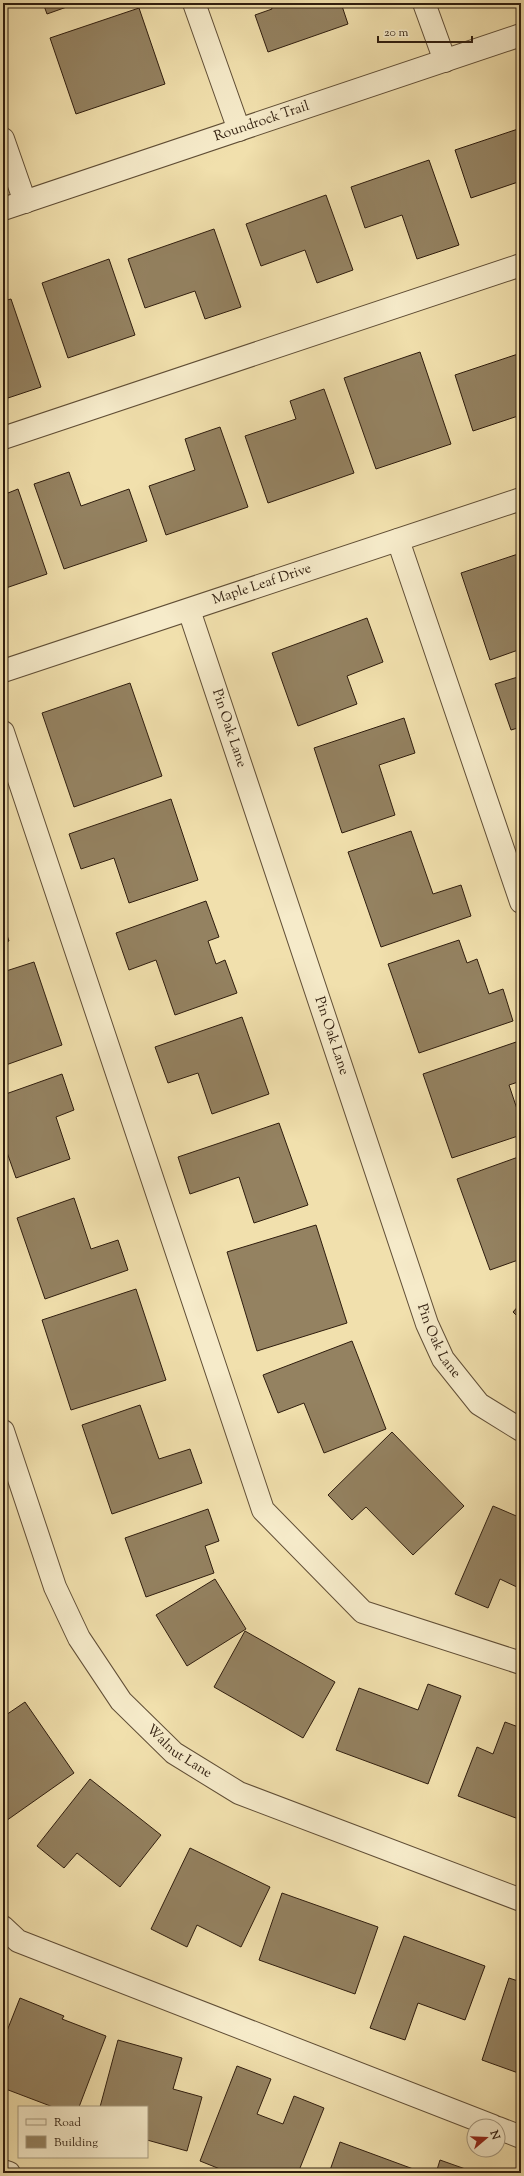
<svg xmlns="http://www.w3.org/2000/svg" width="524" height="2176" viewBox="0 0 524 2176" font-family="'Sorts Mill Goudy',serif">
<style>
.building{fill:#948261;stroke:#2f1d0e}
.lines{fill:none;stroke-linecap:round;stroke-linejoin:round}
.minor-casing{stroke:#604e36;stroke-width:24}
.minor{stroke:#f6ebca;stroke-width:22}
.labels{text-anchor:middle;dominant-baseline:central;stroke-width:3;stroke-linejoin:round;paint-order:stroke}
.street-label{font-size:14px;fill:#2f1d0e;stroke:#f6ebca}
</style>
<rect width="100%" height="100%" fill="#f1e0ad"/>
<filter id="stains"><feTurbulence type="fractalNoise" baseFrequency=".005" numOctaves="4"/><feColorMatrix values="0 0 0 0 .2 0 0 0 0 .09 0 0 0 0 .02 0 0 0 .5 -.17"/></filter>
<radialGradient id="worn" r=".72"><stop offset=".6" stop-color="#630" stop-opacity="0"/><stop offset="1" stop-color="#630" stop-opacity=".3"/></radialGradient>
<path class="building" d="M43,3H78L47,14Z
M270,3H341L348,24L268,52L255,15L272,9Z
M139,8L165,84L76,114L50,38Z
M521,128V181L471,198L455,150Z
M429,160L459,245L417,259L402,215L365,228L351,187Z
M326,195L353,270L317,283L305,250L261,266L246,224Z
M214,229L241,307L205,319L195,291L145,308L128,259Z
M109,259L135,335L68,358L42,283Z
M11,299L41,387L5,399L3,392V301Z
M420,352L451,444L376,469L344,378Z
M521,353V415L473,431L455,375Z
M324,389L354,473L268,503L245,436L296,419L290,401Z
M220,427L248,507L166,535L149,486L195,470L185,439Z
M69,472L81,506L129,489L147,541L64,569L34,484Z
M18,489L47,574L3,589V495Z
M521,553V649L490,660L461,573Z
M367,618L383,662L347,676L357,704L298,726L272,653Z
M521,676V727L511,730L495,684Z
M130,683L162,776L74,807L42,713Z
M404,718L415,753L379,765L395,815L342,833L314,748Z
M171,799L198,880L129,903L114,858L81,869L69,834Z
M411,831L433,894L461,885L471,916L381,947L348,852Z
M206,901L219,937L208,941L216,964L225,960L237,993L175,1015L156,960L129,970L116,933Z
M3,924L9,941L3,943Z
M459,940L467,963L477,959L489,994L503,989L513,1021L419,1053L388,964Z
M34,962L62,1045L3,1066V972Z
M242,1017L269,1094L212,1114L198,1073L168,1083L155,1047Z
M519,1041L521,1048V1081L509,1085L521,1121V1135L452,1158L423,1074Z
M62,1074L74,1110L56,1117L70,1159L16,1178L3,1141V1095Z
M279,1123L308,1205L254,1223L239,1177L190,1194L178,1157Z
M521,1156V1259L490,1270L457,1179Z
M74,1198L91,1249L118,1240L128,1270L45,1299L17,1218Z
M316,1225L347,1323L257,1351L227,1252Z
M136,1289L166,1380L71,1410L42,1320Z
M521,1303V1320L513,1312Z
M352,1341L386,1429L324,1453L304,1403L278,1413L263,1375Z
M140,1405L159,1459L190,1449L202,1483L112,1514L82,1425Z
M392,1432L464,1506L413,1555L366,1507L352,1520L328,1495Z
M493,1506L521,1518V1589L500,1579L488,1608L455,1594Z
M208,1509L219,1541L205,1546L214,1573L146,1597L125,1538Z
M215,1579L246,1629L187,1666L156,1615Z
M245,1631L335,1682L303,1738L214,1687Z
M3,1666L7,1678L3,1679Z
M428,1684L461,1696L428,1784L336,1750L359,1688L418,1710Z
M25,1702L74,1773L3,1823V1717Z
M505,1722L521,1728V1820L458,1796L477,1747L493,1754Z
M90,1779L161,1835L120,1887L77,1853L64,1868L37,1846Z
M190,1848L270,1887L241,1947L197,1925L187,1947L151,1929Z
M282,1893L378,1927L355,1994L259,1960Z
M404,1936L485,1966L465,2020L418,2003L405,2040L370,2028Z
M509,1978L521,1982V2074L482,2060Z
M20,1998L64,2016L62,2019L106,2036L79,2107H53L3,2088V2041Z
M118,2040L182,2058L173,2089L202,2097L187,2151L147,2140V2107H100Z
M237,2066L271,2079L257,2114L283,2124L294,2096L324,2108L298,2173H230L200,2161Z
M340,2142L416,2170L415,2173H329Z
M440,2160L471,2171V2173H436Z"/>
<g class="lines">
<defs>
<g id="minor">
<path d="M194,3L239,130"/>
<path d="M424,3L445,61"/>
<path d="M3,139L25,202"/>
<path id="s1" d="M3,209L521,35"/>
<path d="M3,438L521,265"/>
<path d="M398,540L521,902"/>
<path id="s2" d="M189,610L427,1324L443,1359L479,1404L521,1430"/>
<path id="s3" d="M3,671L521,499"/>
<path d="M3,732L263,1510L363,1612L521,1663"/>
<path id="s4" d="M3,1431L55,1587L79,1638L121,1701L174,1753L239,1793L521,1900"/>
<path d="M3,1927L18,1941L493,2126"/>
<path d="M498,2128L521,2137"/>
<path d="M3,2171L9,2173"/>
</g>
</defs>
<use href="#minor" class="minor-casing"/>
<use href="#minor" class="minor"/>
</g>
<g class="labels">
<g class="street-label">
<text stroke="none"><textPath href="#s1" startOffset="273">Roundrock Trail</textPath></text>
<text stroke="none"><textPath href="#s3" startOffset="273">Maple Leaf Drive</textPath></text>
<text stroke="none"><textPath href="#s2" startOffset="125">Pin Oak Lane</textPath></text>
<text stroke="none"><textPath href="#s2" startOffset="449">Pin Oak Lane</textPath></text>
<text stroke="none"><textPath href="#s2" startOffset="773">Pin Oak Lane</textPath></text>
<text stroke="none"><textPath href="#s4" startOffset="374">Walnut Lane</textPath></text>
</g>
</g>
<rect width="524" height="2176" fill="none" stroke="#f1e0ad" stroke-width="16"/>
<rect x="4" y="4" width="516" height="2168" fill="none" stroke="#2f1d0e" stroke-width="2"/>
<rect x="8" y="8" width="508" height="2160" fill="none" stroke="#2f1d0e"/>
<rect x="18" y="2106" width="130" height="52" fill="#f6ebca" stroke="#a6997f"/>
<rect x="26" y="2119" width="20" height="6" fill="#f6ebca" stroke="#a6997f"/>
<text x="54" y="2126" font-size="12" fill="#2f1d0e">Road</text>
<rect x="26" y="2136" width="20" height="12" fill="#948261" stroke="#a6997f"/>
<text x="54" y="2146" font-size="12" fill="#2f1d0e">Building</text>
<g transform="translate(486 2138) rotate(71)"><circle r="19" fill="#f6ebca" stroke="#a6997f"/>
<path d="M0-3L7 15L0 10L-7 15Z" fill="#8f2418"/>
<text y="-6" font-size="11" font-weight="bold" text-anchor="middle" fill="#2f1d0e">N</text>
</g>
<path d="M378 36v6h94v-6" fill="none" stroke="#2f1d0e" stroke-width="2"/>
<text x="384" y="36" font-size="12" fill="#2f1d0e" stroke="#f6ebca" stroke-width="3" paint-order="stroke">20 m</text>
<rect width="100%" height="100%" filter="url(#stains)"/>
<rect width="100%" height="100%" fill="url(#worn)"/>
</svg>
